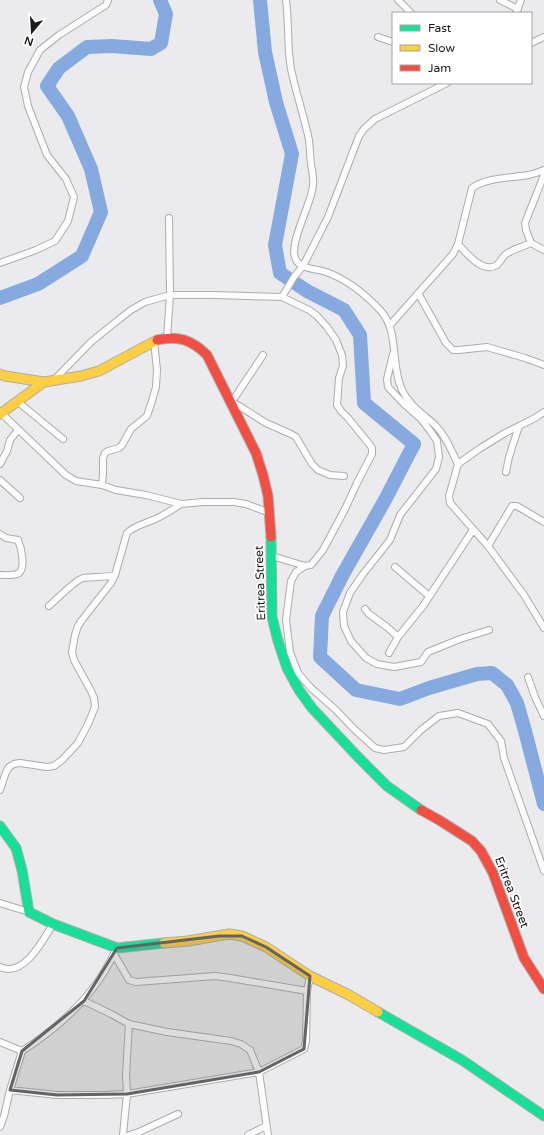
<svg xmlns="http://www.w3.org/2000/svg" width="544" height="1135" viewBox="0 0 544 1135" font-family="'Varela Round',sans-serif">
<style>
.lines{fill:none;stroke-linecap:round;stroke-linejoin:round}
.river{stroke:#86aae0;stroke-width:14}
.street-casing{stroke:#acacae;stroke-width:8}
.fast-casing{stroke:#acacae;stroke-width:11}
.slow-casing{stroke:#acacae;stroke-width:11}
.jam-casing{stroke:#acacae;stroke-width:11}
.street{stroke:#fcfcfc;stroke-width:6}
.fast{stroke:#16e098;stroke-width:9}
.slow{stroke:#ffcf43;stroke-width:9}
.jam{stroke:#f24e42;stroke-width:9}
.marked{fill:#646466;fill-opacity:0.2;stroke:#646466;stroke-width:3;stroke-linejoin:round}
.labels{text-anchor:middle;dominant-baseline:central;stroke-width:3.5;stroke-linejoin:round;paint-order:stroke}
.street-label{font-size:12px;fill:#1c1c1e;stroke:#fff}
</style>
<rect width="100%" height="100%" fill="#ebebed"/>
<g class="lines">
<path class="river" d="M260,0L265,52L276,102L292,154L275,245L280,273L307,291L344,310L360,335L364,403L414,444L385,500L343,574L322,616L320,657L356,690L400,699L429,688L477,674L492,673L507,685L517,703L525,731L544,804
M0,298L38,284L82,256L101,212L91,169L68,116L47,86L59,68L87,47L112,46L151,49L161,43L166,14L160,0"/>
<defs>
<path id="street" d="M286,0C289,23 287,47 291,69C296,93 304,116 309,140C310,148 310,156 311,164C312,171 314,178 313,185C312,204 287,245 296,260C301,269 317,269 326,272C346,279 365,294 380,310C400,331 390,365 402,390C409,405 423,414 435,425C446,436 451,450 458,464
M398,0L411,13
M500,0L518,9
M516,13L521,0
M378,37L393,42
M531,43L544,37
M544,175L525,223L526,230L531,243L544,250
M458,244C466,253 483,274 497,265C500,262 502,258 505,255C512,249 523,247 531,243
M0,263L36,250L55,241L68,221L74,197L66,179L47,155L28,106L24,87L28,72L40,50L59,35L106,5L108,0
M418,293L446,343L453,350H459L487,347L525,358L544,365
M282,297L294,277L303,266L328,217L359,136L364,129L375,119L447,83
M390,325L453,254L458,244L472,188C487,177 512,178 528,175C534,174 539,172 544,170
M167,338L170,295L169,218
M393,354L387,379L388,387L404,404L421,419L431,432L437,441L439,457L436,469L400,515L390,540L363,574L350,593L343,612L344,626L351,641L366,658L377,664L394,667L421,662L428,652L460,639L489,630
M263,355L231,403L236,404L266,423L291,434L296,437L312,464L318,470L330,475L344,476
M54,380L91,342L112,325L131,310L145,302L170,295H215L282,297L309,310L316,315L327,327L336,340L342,355L343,366L339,378L337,405L341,411L348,418L370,445L372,448V454L357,483L345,509L323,550L311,565L305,566L272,556
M17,401L63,439
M544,412L535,418L505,433L479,449L458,464L449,496L450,503L488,546L524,595L544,628
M1,413L66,475L76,481L102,485L103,474V458L105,453L108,451L119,448L122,445L131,429L147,416L152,401L156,387L157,370L154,341
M0,464L7,451L10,440L18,430
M506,472L509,457L519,426
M0,480L20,498
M102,485L116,490L146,495L181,504L203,502H234L246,504L270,513
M0,534L6,538L18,540C21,547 26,567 19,573C15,576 5,575 0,575
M488,546L512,506H517L544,522
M305,566L296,572L291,581L286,620L290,652L298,673L311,688L336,710L353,728L375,748L384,750L404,747L421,730L439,716L458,713L488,724L501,741L504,758L544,871
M395,567L429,596
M49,606C57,599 74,581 83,578C94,576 104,578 115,575
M365,609L369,614L387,627L398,637
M389,653L398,637L423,606L473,530
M528,677L535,697L544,716
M0,790L6,772L9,767L14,764L20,763L47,767L54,766L62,760L78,743L88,724L95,707L94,698L91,691L74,660L72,652L75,635L78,626L82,620L111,583L115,575L127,533C134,526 144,524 153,520C163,516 172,510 181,504
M0,903L29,912
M114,954L129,980L136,982L215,976L230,978L307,991
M0,967C24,978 43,940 53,924
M84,1001L111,1014L129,1024L167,1032L231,1041L241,1044L250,1050L259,1072L268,1135
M0,1042L22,1051C61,1026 96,995 115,951
M10,1090L57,1095H105L127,1094L259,1072L304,1049L306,1041L307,991L310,976
M0,1127L4,1116L10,1090L22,1051
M123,1135L127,1094L126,1074L129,1024
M129,1135L139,1132L178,1114
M248,1135L266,1126"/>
<path id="fast" d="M271,537L272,617L278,641L287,668L299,690L312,708L358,757L387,786L421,810
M0,826L16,848L22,870L29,912L53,924L117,948L164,943
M378,1012L462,1060L544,1116"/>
<path id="slow" d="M0,374L5,376L44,382L81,376L99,371L157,340
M0,414L44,382
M164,943L188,941L229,934L242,936L266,947L310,976L349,995L378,1012"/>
<path id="jam" d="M157,340C178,335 192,340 207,355L256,453L263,475L268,496L271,537
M421,810L439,820L472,841L481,851L493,873L524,958L544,989"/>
</defs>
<use href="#street" class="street-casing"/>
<use href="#fast" class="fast-casing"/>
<use href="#slow" class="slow-casing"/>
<use href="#jam" class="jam-casing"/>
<use href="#street" class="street"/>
<use href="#fast" class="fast"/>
<use href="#slow" class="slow"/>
<use href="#jam" class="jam"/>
</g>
<path class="marked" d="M219,936H242L266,947L310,976L304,1049L259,1072L127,1094L57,1095L10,1090L22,1051L84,1001L117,948Z"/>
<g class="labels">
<g class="street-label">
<text transform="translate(260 583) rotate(-92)">Eritrea Street</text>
<text transform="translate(512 892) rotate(69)">Eritrea Street</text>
</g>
</g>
<rect x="392" y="12" width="140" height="72" fill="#ffffff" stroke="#a4a4a5"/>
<rect x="400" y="25" width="20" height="6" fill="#16e098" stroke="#a4a4a5"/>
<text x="428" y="32" font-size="12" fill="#1c1c1e">Fast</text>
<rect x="400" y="45" width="20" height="6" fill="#ffcf43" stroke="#a4a4a5"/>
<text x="428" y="52" font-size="12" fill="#1c1c1e">Slow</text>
<rect x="400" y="65" width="20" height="6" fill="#f24e42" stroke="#a4a4a5"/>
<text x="428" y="72" font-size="12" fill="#1c1c1e">Jam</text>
<g transform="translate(32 32) rotate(198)" stroke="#ffffff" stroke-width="3" paint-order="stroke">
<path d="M0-3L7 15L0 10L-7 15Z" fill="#1c1c1e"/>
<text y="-6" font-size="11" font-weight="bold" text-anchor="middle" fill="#1c1c1e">N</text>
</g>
</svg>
